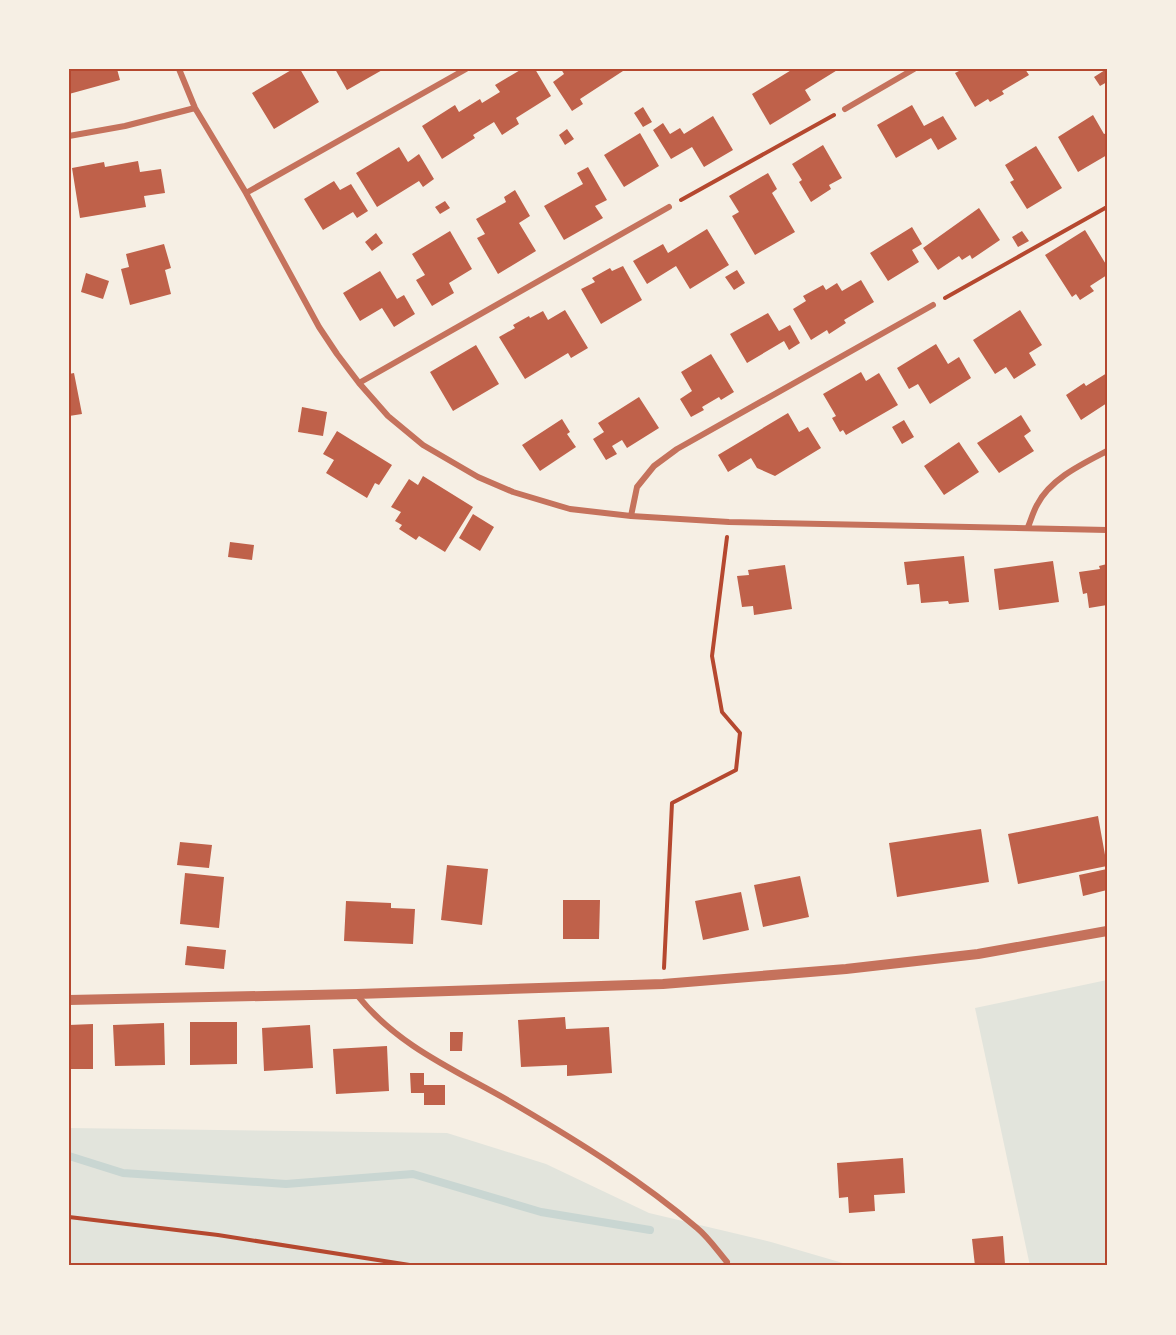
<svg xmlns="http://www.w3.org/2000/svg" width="1176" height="1335" viewBox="0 0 1176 1335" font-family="Jost,sans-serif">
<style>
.green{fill:#e2e4dc}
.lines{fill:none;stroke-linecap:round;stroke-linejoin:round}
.stream{stroke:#c9d6d2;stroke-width:8}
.building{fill:#bf614a}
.path{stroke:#b5482f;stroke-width:4}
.minor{stroke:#c5725c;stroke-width:6}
.tertiary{stroke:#c5725c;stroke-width:10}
.neatline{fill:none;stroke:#b5482f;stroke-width:2}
</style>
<rect width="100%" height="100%" fill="#f6efe4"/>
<path class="green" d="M1107,980V1266H1030L975,1008Z
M69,1128L447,1133L546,1164L649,1213L771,1242L853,1266H69Z"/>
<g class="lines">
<path class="stream" d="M69,1156L123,1173L286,1184L413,1174L541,1212L650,1230"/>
</g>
<path class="building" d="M69,69H117L120,80L69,94Z
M293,69H300L319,102L274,129L252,93Z
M335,69H384L347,90Z
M522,69H535L551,96L516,118L519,124L502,135L494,122L473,135L475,138L442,159L422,126L455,105L459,112L480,99L482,103L500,92L495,85Z
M561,69H622L623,71L580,99L583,104L572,111L553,82L564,74Z
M793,69H839L805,90L811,100L770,125L752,94Z
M963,69H1025L1029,75L1002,91L1004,94L990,102L988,99L975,107L955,73Z
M1105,70L1107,82L1100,86L1094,77Z
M912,105L924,126L943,116L957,139L938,150L931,138L896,158L877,125Z
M643,107L652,122L643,127L634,113Z
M1093,115L1104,134L1107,133V155L1078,172L1058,137Z
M713,116L733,150L704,167L692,147L671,159L653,130L663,123L670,134L680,128L684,134Z
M567,129L574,139L565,145L559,135Z
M640,133L659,166L624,187L604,155Z
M823,145L842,178L829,185L831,189L811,202L799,182L802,180L792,164Z
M1036,146L1062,188L1027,209L1010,182L1014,180L1005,165Z
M399,147L408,162L419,154L434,179L423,187L419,181L377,207L356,173Z
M138,161L140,172L161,169L165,193L144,196L146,207L80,218L72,168L104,162L105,167Z
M588,167L607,200L595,206L603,218L564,240L544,206L583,184L577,173Z
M768,173L777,189L772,193L795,232L755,255L732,216L739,212L729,196Z
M334,181L340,190L351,184L368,211L357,218L353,212L323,230L304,199Z
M515,190L530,216L519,223L536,251L498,274L477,238L485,234L476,219L506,202L504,197Z
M445,201L450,208L440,214L435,207Z
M979,208L1000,240L972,259L970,255L962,260L959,256L938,270L923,248Z
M912,227L922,244L912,250L919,262L888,281L870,253Z
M707,229L729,265L690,289L676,266L647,284L633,261L663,244L668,253Z
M1085,230L1107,266V275L1090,286L1094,291L1080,300L1076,294L1072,297L1045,255Z
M450,231L472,269L449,283L454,293L432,306L416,280L425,275L412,254Z
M1022,231L1029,241L1018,247L1012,237Z
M376,233L383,243L372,251L365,242Z
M164,244L171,268L165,270L171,294L130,305L121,269L129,267L126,254Z
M623,266L642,300L601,324L581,289L595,282L592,278L610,268L612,271Z
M737,270L745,283L734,290L725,277Z
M380,271L397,299L404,295L415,314L394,327L382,308L360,321L343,293Z
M86,273L109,281L103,299L81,292Z
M861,280L874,302L844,320L846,323L829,334L827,330L811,340L793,309L806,301L803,296L823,285L826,290L837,283L842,291Z
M565,310L588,348L571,358L568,353L525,379L499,337L515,328L513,325L529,316L530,318L543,311L548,320Z
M1020,310L1042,345L1029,353L1036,365L1014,379L1006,367L995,374L973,340Z
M768,313L779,331L790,325L800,343L789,350L784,341L747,363L730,334Z
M936,344L948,364L959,357L971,378L930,404L918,384L909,389L897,368Z
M476,345L499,384L453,411L430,372Z
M711,354L734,392L721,400L719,397L702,407L704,410L691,417L680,399L692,391L681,372Z
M861,372L866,381L879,373L898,405L846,435L843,430L840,432L832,418L836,416L823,394Z
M74,373L82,414L69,416V374Z
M1107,373V403L1081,420L1066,395L1084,383L1086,386Z
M639,397L659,428L627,448L622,440L612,446L617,454L606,460L593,439L604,432L598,423Z
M302,407L327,412L323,436L298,432Z
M788,413L799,432L808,427L821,448L775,476L757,468L751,458L728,472L718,455Z
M1021,415L1031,431L1024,436L1034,451L999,473L977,443Z
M562,419L570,432L567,434L576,447L540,471L522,445Z
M904,420L914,437L902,444L892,427Z
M337,431L392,465L379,485L375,483L367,498L326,473L334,460L323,454Z
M959,442L979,472L944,495L924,466Z
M423,476L473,507L445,552L419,536L416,540L399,529L402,525L395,521L401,512L391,507L409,479L418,485Z
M473,514L494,527L480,551L459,538Z
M230,542L254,545L252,560L228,557Z
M964,556L969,602L949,604L948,601L921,603L919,584L907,585L904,562Z
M1053,561L1059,602L999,610L994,569Z
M1107,564V605L1089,608L1087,593L1083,594L1079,572L1100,569L1099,566Z
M785,565L792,609L754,615L753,606L742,607L737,576L749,575L748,570Z
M1098,816L1107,866L1018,884L1008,834Z
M981,829L989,882L897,897L889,843Z
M180,842L212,845L209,868L177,865Z
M447,865L488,869L482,925L441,920Z
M1107,869V890L1083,896L1079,875Z
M185,873L224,877L219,928L180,924Z
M800,876L809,917L763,927L754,885Z
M741,892L749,930L703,940L695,901Z
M563,900H600L599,939H563Z
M346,901L391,903V908L415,909L413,944L344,941Z
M187,946L226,950L224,969L185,965Z
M565,1017L566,1029L609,1027L612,1073L567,1076V1065L521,1067L518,1020Z
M190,1022H237V1064L190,1065Z
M164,1023L165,1065L115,1066L113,1025Z
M93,1024V1069H69V1025Z
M310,1025L313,1068L264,1071L262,1028Z
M450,1032H463L462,1051H450Z
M387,1046L389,1091L336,1094L333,1049Z
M410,1073H424V1085H445V1105H424V1093H411Z
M903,1158L905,1193L874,1195L875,1211L849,1213L848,1197L839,1198L837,1163Z
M1003,1236L1005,1264L975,1266L972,1239Z"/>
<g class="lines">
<path class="path" d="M681,200L834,115
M945,298L1107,207
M664,968L672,803L736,770L740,733L722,712L712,656L727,537
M69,1217L218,1235L416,1266"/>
<path class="minor" d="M179,69L195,108L246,193L319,327L337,354L359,383L388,416L423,445L478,477L513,492L570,509L631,516L729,522L1107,530
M845,109L914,69
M69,136L125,126L195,108
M246,193L466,69
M359,383L669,207
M631,516L637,487L654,466L677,449L933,305
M1028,527C1031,520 1033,512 1037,505C1050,479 1082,464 1107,451
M357,995C399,1048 460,1072 516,1105C579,1142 642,1181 697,1228C708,1237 717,1250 727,1262"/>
<path class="tertiary" d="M69,1000L357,994L663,984L846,969L978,954L1107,931"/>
</g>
<rect width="1176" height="1335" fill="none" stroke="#f6efe4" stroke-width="141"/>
<rect x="70" y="70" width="1036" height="1194" class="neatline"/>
</svg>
